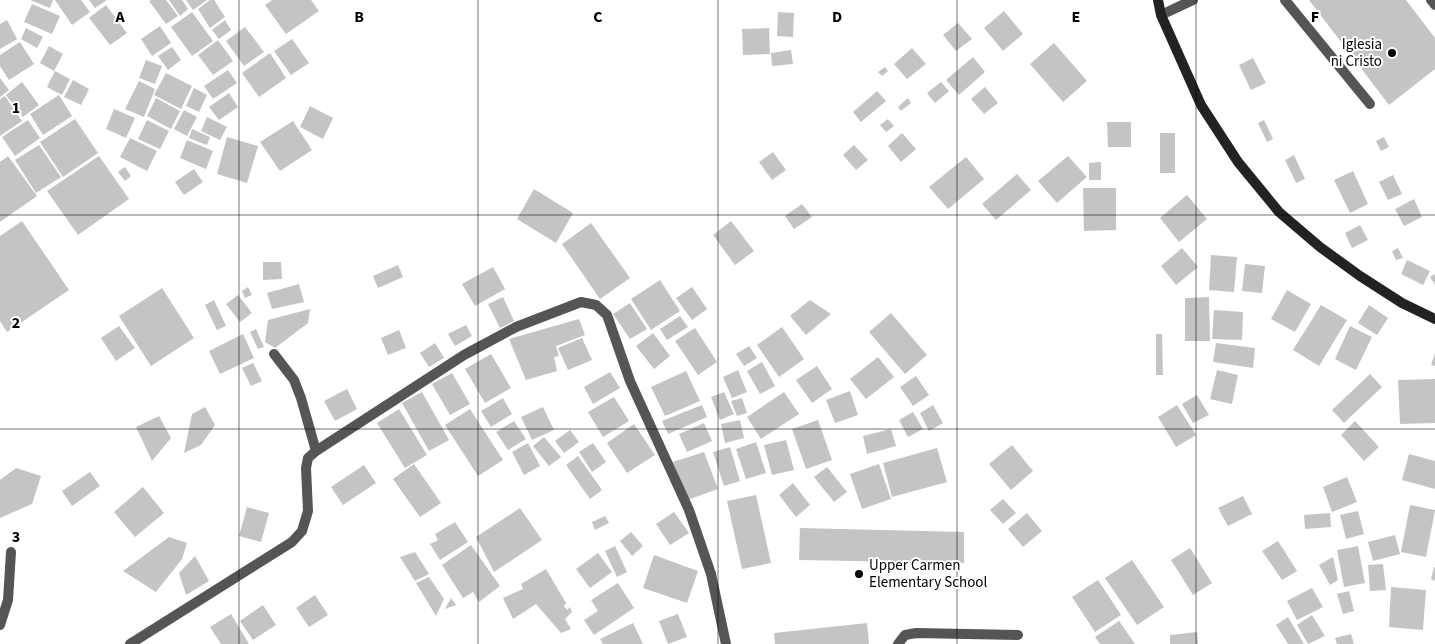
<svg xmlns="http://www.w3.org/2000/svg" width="1435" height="644" viewBox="0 0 1435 644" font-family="'Source Sans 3',sans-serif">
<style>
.building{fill:#c4c4c4}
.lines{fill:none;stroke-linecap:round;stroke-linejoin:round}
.service{stroke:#555;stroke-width:10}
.minor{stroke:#555;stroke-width:10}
.secondary{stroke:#222;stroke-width:10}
.grid{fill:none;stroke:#000;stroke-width:1;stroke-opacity:0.55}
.poi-dot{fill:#000;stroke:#fff;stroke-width:2}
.labels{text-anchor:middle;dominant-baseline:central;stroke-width:4;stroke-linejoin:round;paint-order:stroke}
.poi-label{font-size:15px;fill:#000;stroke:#fff;text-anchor:end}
.grid-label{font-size:16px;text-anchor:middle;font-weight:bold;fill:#000;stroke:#fff;stroke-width:4;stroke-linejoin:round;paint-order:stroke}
</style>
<rect width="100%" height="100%" fill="#fff"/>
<path class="building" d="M30,0H53L50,8Z
M55,0H81L90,12L72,25Z
M89,0H107L95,8Z
M152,0H166L178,16L166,24L149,1Z
M169,0H182L188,9L180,16Z
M186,0H207L193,10Z
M210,0H214L225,17L210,28L198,9Z
M272,0H311L319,11L286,34L265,5Z
M1309,0H1406L1435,38V69L1389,105Z
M32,4L60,16L52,34L24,22Z
M106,5L127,33L110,45L89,18Z
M1004,11L1023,34L1003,51L984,28Z
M192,12L213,41L192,56L171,27Z
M778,12L794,13L793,37L777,36Z
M7,20L17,39L0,49V24Z
M225,20L231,30L219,39L212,30Z
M958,23L972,39L956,51L943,35Z
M160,26L171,43L152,56L141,39Z
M245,27L264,52L244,66L226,41Z
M26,28L43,37L37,48L21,39Z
M769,28L770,54L743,55L742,29Z
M292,39L309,63L291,75L274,51Z
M218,40L233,61L213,75L198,55Z
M20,42L34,64L9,80L0,66V55Z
M1054,43L1087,81L1063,102L1030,64Z
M49,46L63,54L54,71L40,63Z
M172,47L181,60L168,70L158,56Z
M912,48L926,64L907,79L894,64Z
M791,50L793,64L772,66L771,53Z
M270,53L286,78L259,97L242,73Z
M973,57L985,72L959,95L946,80Z
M1253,58L1266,83L1251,90L1239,65Z
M146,60L162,66L155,84L139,78Z
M885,67L888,71L882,76L878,72Z
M228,70L237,83L213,99L204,86Z
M55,71L70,79L62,95L47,87Z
M166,73L192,86L181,109L154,95Z
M0,78L9,90L0,97Z
M73,80L89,89L81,105L64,97Z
M139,81L155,89L144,117L125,109Z
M22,82L39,105L23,117L6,95Z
M941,82L949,91L935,103L927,93Z
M985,87L998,103L984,114L971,99Z
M194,88L207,95L199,112L186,106Z
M877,91L886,101L861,122L853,112Z
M229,93L238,107L219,120L209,107Z
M59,95L72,116L43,135L30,114Z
M5,96L22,121L0,136V99Z
M156,98L180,111L171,129L147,116Z
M908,98L911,103L901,111L898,107Z
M310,106L333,118L323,139L300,127Z
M114,109L135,118L126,138L106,129Z
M184,110L197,117L187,136L174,129Z
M207,117L227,127L220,140L201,131Z
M75,119L98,153L63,177L40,142Z
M888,119L894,126L886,132L880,125Z
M28,120L40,138L15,156L2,137Z
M147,120L169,131L160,149L138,139Z
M1264,120L1273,139L1267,142L1258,123Z
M293,121L312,150L280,171L260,142Z
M1107,122H1131V147H1108Z
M192,129L210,137L207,145L189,138Z
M902,133L916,149L901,162L888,146Z
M1160,133H1175V173H1160Z
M227,137L258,146L247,183L217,174Z
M1384,137L1389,147L1381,151L1376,141Z
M130,138L157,151L147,171L120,157Z
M187,140L213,151L206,169L180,158Z
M39,145L61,177L36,193L15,160Z
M854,145L868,160L856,170L843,155Z
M773,152L786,170L772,180L759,162Z
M1294,155L1305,179L1296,183L1285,160Z
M8,156L37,196L0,222V162Z
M99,156L129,199L78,235L47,191Z
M1068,156L1087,177L1057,203L1038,181Z
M966,157L984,179L948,209L929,187Z
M1101,162V180H1089V163Z
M125,167L131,176L125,181L118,172Z
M194,169L203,182L184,195L175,182Z
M1353,171L1368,204L1350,213L1334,180Z
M1017,174L1031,190L996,220L982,204Z
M1393,175L1402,194L1388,200L1379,182Z
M1083,188H1116V230L1084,231Z
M534,189L573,213L556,243L517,219Z
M1187,195L1207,219L1179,242L1160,218Z
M1414,199L1422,217L1404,226L1395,209Z
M802,204L812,217L794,229L785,216Z
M22,221L69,290L7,332L0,321V236Z
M731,221L754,251L735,265L713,235Z
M591,223L630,278L600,299L562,244Z
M1360,225L1368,240L1352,248L1345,233Z
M1182,248L1198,267L1176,285L1161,266Z
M1398,248L1403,258L1396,260L1392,251Z
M1211,255L1237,257L1234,292L1209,290Z
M1407,260L1430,271L1423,285L1401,274Z
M263,262H281L282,279L263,280Z
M1245,264L1265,266L1262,293L1242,291Z
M398,265L403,277L378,288L373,276Z
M493,267L505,289L475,306L462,284Z
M1435,274V285L1430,277Z
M660,280L680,311L651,330L631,299Z
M299,284L304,302L272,309L267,293Z
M248,287L252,295L245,298L242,291Z
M692,287L707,309L692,320L676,298Z
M162,288L194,338L151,366L119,316Z
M1287,290L1311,304L1295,332L1271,319Z
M238,295L252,313L240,322L226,304Z
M503,297L514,321L500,328L488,304Z
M1209,297L1210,341H1185V298Z
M214,300L226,326L217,330L205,305Z
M810,300L831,314L806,335L790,316Z
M630,303L647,329L630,339L613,314Z
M1321,305L1347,320L1319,366L1293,350Z
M1369,305L1388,318L1377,335L1358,323Z
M310,309L308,323L275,348L265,342L268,320Z
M1214,310L1243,312L1242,340L1212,339Z
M891,313L927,355L905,374L869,332Z
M680,316L688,327L667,340L660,329Z
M579,319L585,335L556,346L559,356L554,357L557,371L526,380L509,339Z
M466,325L472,336L455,346L448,334Z
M119,326L135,348L116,361L101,338Z
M1350,326L1372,337L1356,370L1335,359Z
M782,327L804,359L779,377L757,345Z
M695,328L717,362L698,375L675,341Z
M256,329L264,347L258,349L250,332Z
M399,330L406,348L388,355L381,338Z
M653,333L670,356L654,369L636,346Z
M243,334L254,358L220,374L209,351Z
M1156,334H1162L1163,375H1156Z
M582,338L592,360L568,370L558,348Z
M435,343L444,358L429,367L420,353Z
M1216,343L1255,348L1253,368L1213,362Z
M749,346L757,358L744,366L736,354Z
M1435,353V366L1431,365Z
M491,354L511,388L485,403L465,369Z
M878,357L894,377L866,399L850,379Z
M762,362L775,386L760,394L747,371Z
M253,363L262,381L251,386L242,368Z
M817,366L832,389L812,403L796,380Z
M738,370L747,392L732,398L723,377Z
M1217,370L1238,375L1232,404L1210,399Z
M686,371L700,401L665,416L651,387Z
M610,372L620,388L593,404L584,387Z
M452,373L470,404L450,415L432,384Z
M1370,374L1382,387L1344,423L1332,410Z
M916,376L929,395L913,406L900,387Z
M1435,379V423L1400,424L1398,380Z
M347,389L357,409L335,421L324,401Z
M850,391L858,415L835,423L826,400Z
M422,392L449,440L429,451L402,403Z
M724,392L734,414L720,420L711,397Z
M784,392L799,414L761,439L747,417Z
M1197,395L1209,415L1193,423L1182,404Z
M614,397L629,421L603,437L588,412Z
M503,398L512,414L491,427L481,411Z
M742,398L747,413L737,416L731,401Z
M702,405L707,417L668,434L662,421Z
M933,405L943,423L929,431L920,413Z
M1177,405L1196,435L1176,447L1158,417Z
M205,407L215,425L201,445L184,453L192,414Z
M543,407L554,430L532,440L521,417Z
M399,409L427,455L405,468L377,423Z
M470,409L503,460L478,476L445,425Z
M913,412L923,429L908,437L899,420Z
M159,416L171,438L152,461L136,427Z
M740,420L744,438L725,443L721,424Z
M818,420L832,460L806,469L792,429Z
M514,421L526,439L508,450L496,432Z
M1355,421L1379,447L1364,461L1341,435Z
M704,423L712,441L687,452L679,434Z
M634,424L655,455L627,473L607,443Z
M891,429L896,446L867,454L863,436Z
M570,430L579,442L564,453L555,441Z
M544,437L561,457L549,466L533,446Z
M786,440L794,470L772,475L764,445Z
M756,442L766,473L746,479L736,449Z
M528,443L540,466L524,475L512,452Z
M593,443L606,462L592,472L579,452Z
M1012,445L1033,471L1011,490L989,464Z
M730,447L740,481L724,486L713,452Z
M937,448L947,482L892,497L883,463Z
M704,452L718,489L687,500L673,462Z
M1409,454L1435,461V489L1402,480Z
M578,456L602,490L590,499L566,465Z
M414,464L441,503L420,517L393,479Z
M879,464L891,499L862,509L850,474Z
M364,465L376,483L343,505L331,487Z
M827,467L847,492L834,502L814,477Z
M16,468L41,476L32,504L0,518V480Z
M90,472L100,486L72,506L62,491Z
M1347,477L1357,502L1332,512L1323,487Z
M793,483L810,505L796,517L779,495Z
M143,487L164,513L135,537L114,512Z
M756,495L771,563L742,569L727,501Z
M1243,496L1252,514L1228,526L1218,508Z
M1003,499L1016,513L1003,524L990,510Z
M1410,505L1435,510L1426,557L1401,552Z
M247,507L269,513L261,542L239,536Z
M520,508L542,540L494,572L476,537Z
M1358,511L1364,534L1346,539L1340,515Z
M674,512L689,533L670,545L656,524Z
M1027,513L1042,531L1023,547L1008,529Z
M1330,513L1331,527L1305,529L1304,515Z
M605,516L609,523L595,530L592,522Z
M455,522L468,542L440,560L430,544L438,540L435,534Z
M800,528L964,532V563L799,560Z
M631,532L643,546L632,556L620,541Z
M1395,535L1400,554L1373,561L1368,542Z
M169,537L187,543L182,559L156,592L123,571Z
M1278,541L1297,571L1282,580L1262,551Z
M471,545L500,586L479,602L473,592L463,598L442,565Z
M615,546L627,572L617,577L605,551Z
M1358,546L1365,583L1344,587L1337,550Z
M1190,548L1212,583L1193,595L1171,560Z
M415,552L429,574L415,581L400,557Z
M598,553L612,572L590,588L576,569Z
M654,555L698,571L687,603L643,588Z
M195,556L209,581L186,595L179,573Z
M1333,557L1338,580L1330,585L1319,565Z
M1132,560L1164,607L1137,625L1105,578Z
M1383,564L1386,590L1370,591L1368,565Z
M1434,567H1435V581L1431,579Z
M546,569L566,603L564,606L567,610L570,607L572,612L565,619L571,629L561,633L536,604L513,619L503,598L523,589L521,584Z
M429,577L444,599L436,616L416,583Z
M1098,580L1121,615L1095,632L1072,597Z
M618,583L634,608L594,635L584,620L598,611L591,600Z
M1391,587L1426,590L1423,630L1389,627Z
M1312,588L1323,607L1297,620L1287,601Z
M1349,591L1354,611L1343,614L1337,594Z
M315,595L328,615L309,627L296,608Z
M451,598L456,605L445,609Z
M263,605L276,625L253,640L240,621Z
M231,614L249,644H221L210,627Z
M678,614L687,637L668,644L659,621Z
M1312,615L1325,636L1308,644L1297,625Z
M1288,617L1304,644H1288L1276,625Z
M1119,621L1135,644H1100L1095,637Z
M633,623L643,644H603L600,639Z
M867,623L869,644H775L774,633Z
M1197,632L1198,644H1170V635Z
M1351,634L1354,644H1337L1335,638Z"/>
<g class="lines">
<path class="service" d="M1285,0L1370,104
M1431,0L1435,5
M898,644L905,635L916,633L1018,635"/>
<path class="minor" d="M1161,15L1193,0
M274,354L294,380L301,398L316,451
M0,625L8,600L11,552
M130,644L292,542L302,531L308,511L306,468L308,458L316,451L464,355L516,327L581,302L596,305L607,315L630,381L689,510L711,574L726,644"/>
<path class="secondary" d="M1158,0L1161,15L1201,105L1238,162L1279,212L1320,247L1360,276L1402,303L1435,319"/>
</g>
<path class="grid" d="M239,0V644M478,0V644M718,0V644M957,0V644M1196,0V644M0,215H1435M0,429H1435"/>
<g class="poi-dot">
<circle cx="1392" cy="53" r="5"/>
<circle cx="859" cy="574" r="5"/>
</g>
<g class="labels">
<g class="poi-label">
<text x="1382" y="44">Iglesia<tspan x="1382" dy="17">ni Cristo</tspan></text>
<text x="869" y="565" text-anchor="start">Upper Carmen<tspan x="869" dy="17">Elementary School</tspan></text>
</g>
</g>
<g class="grid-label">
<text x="120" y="22">A</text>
<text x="359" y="22">B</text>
<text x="598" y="22">C</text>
<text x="837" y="22">D</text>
<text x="1076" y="22">E</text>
<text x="1315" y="22">F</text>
<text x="16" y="113">1</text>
<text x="16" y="328">2</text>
<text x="16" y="542">3</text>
</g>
</svg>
